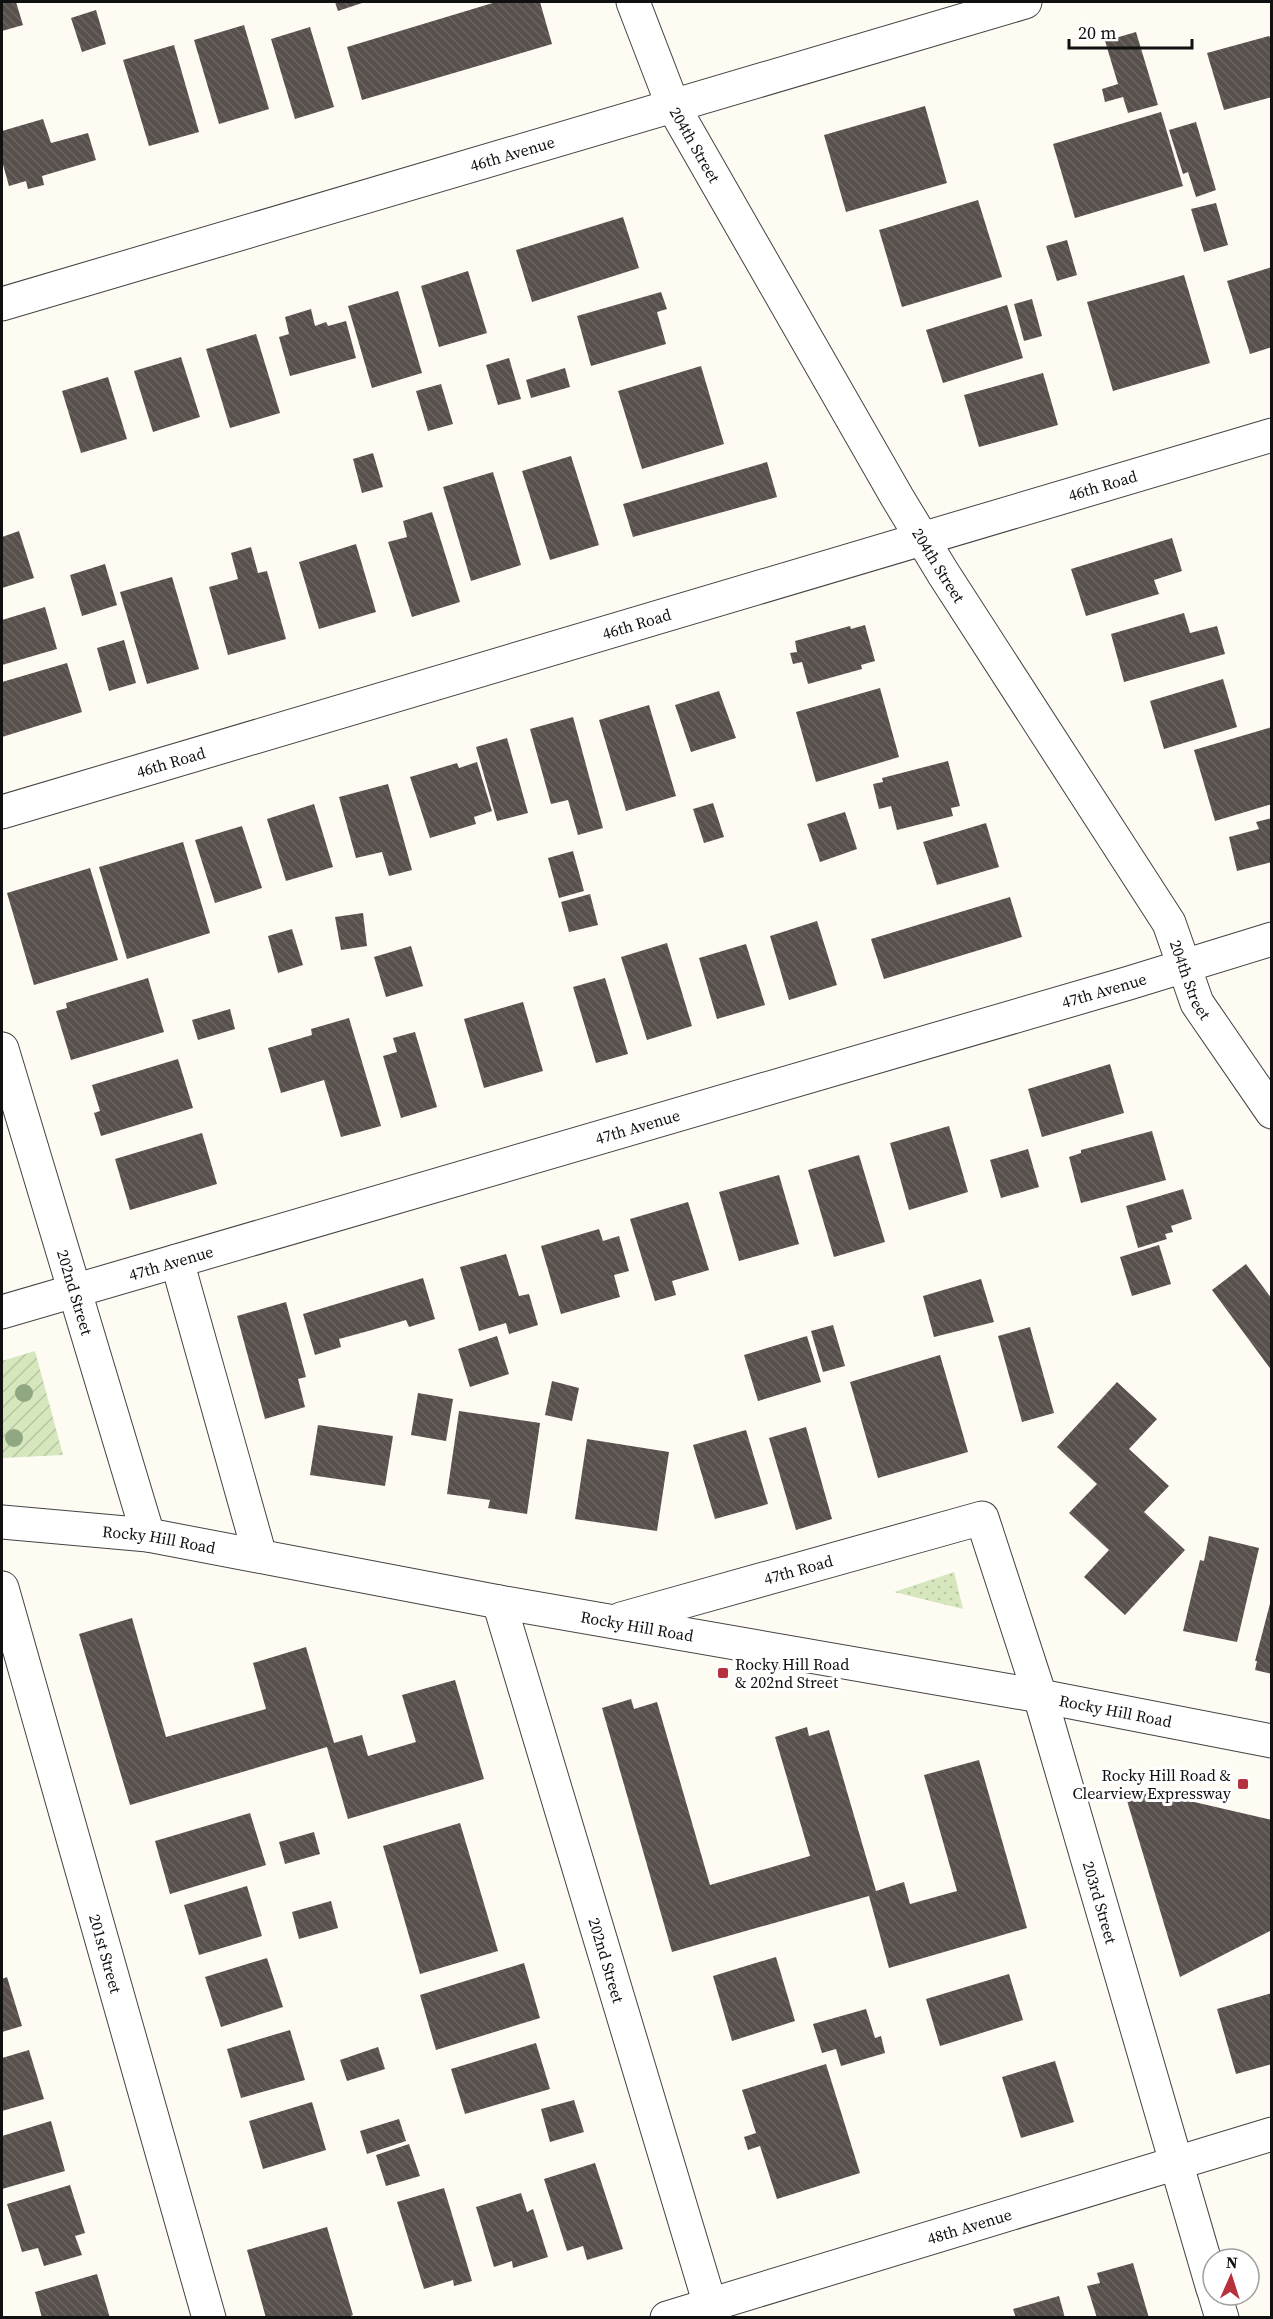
<svg xmlns="http://www.w3.org/2000/svg" width="1273" height="2319" viewBox="0 0 1273 2319" font-family="'Source Serif 4',serif">
<style>
.grass{fill:url(#grass-dots)}
.garden{fill:url(#garden-furrows)}
.building{fill:url(#building-back-hatch)}
.lines{fill:none;stroke-linecap:round;stroke-linejoin:round}
.minor-casing{stroke:#434343;stroke-width:35}
.minor{stroke:#fff;stroke-width:33}
.tree{fill:#8fa881}
.poi-dot{fill:#b7303e;stroke:#fff;stroke-width:2}
.labels{text-anchor:middle;dominant-baseline:central;stroke-width:6;stroke-linejoin:round;paint-order:stroke}
.street-label{font-size:16px;fill:#101010;stroke:#fff}
.poi-label{font-size:16px;fill:#101010;stroke:#fff;text-anchor:start}
</style>
<defs>
<pattern id="grass-dots" width="8" height="8" patternUnits="userSpaceOnUse" patternTransform="scale(1.5)"><rect width="8" height="8" fill="#d6e7be"/><path d="M2 2h.1M6 6h.1" fill="none" stroke="#b7c5a2" stroke-width="1.8" stroke-linecap="round"/></pattern>
<pattern id="garden-furrows" width="10" height="10" patternUnits="userSpaceOnUse" patternTransform="scale(1.5)"><rect width="10" height="10" fill="#d6e7be"/><path d="M-1 1l2-2M0 10L10 0M9 11l2-2" fill="none" stroke="#b7c5a2"/></pattern>
<pattern id="building-back-hatch" width="6" height="6" patternUnits="userSpaceOnUse" patternTransform="scale(1.5)"><rect width="6" height="6" fill="#58504d"/><path d="M-1 5l2 2M0 0l6 6M5-1l2 2" fill="none" stroke="#6b6562"/></pattern>
</defs>
<rect width="100%" height="100%" fill="#fefbf3"/>
<path class="grass" d="M954,1572L963,1609L894,1592Z"/>
<path class="garden" d="M35,1351L63,1455L2,1458V1361Z"/>
<path class="building" d="M2,2H16L23,25L2,31Z
M335,2H365L338,11Z
M496,2H540L552,44L362,100L347,47Z
M96,10L106,44L82,52L71,18Z
M244,25L269,109L219,124L194,40Z
M310,27L334,107L295,119L271,39Z
M1136,32L1158,105L1128,113L1123,97L1105,102L1102,89L1118,84L1105,41Z
M1269,36L1272,39V97L1224,110L1207,53Z
M174,45L199,132L149,146L123,60Z
M925,106L947,183L846,212L824,135Z
M1161,112L1183,186L1075,218L1053,144Z
M43,119L51,143L88,133L96,160L42,176L44,185L28,189L26,181L9,186L2,161V131Z
M1196,122L1216,190L1196,197L1188,172L1183,174L1169,130Z
M978,200L1002,277L902,307L879,230Z
M1216,203L1228,245L1204,252L1191,209Z
M623,217L639,268L532,302L516,250Z
M1067,240L1077,275L1057,281L1046,246Z
M1272,267V347L1250,354L1227,281Z
M468,271L487,333L439,347L421,286Z
M1184,275L1210,363L1113,391L1087,302Z
M398,291L422,373L372,388L348,306Z
M661,292L667,309L657,312L666,344L591,366L577,316Z
M1032,299L1042,336L1024,341L1014,304Z
M1007,305L1023,358L943,383L926,330Z
M311,309L315,326L326,322L328,326L346,321L356,358L290,376L279,337L289,334L285,317Z
M256,334L280,413L230,428L206,349Z
M181,357L200,417L153,432L134,371Z
M509,358L521,399L498,405L486,365Z
M701,366L724,444L642,469L618,391Z
M565,368L570,387L531,398L526,380Z
M1043,373L1058,425L979,447L964,395Z
M108,377L127,439L81,453L62,391Z
M441,384L453,424L428,431L416,391Z
M373,453L383,487L362,493L353,459Z
M571,456L599,545L550,560L522,471Z
M767,462L777,497L633,537L623,504Z
M493,472L521,565L471,581L443,487Z
M432,512L460,602L412,617L388,542L407,537L403,521Z
M19,531L34,578L2,588V537Z
M1172,538L1182,571L1154,580L1159,594L1086,616L1071,569Z
M356,544L376,612L319,629L299,562Z
M251,547L258,573L267,571L286,639L228,655L209,587L238,579L231,553Z
M105,564L117,605L82,616L70,575Z
M172,577L199,669L147,684L120,592Z
M45,607L57,649L2,665V620Z
M1184,613L1190,633L1217,626L1225,654L1124,682L1111,634Z
M865,625L875,661L861,665L862,669L808,684L802,662L793,664L790,653L797,652L795,641L850,626L851,629Z
M124,640L136,683L109,691L97,648Z
M67,663L82,712L2,737V682Z
M1223,679L1237,727L1164,749L1150,701Z
M880,688L899,757L816,782L796,712Z
M719,691L736,738L691,752L675,705Z
M649,705L676,796L626,811L599,720Z
M573,717L603,828L578,835L568,800L551,804L530,729Z
M1272,727V804L1215,821L1194,750Z
M507,738L528,813L497,821L476,747Z
M948,761L960,806L951,808L953,816L897,830L891,806L879,809L873,784L883,782L882,778Z
M477,762L492,811L474,817L476,824L430,838L410,777L457,763L459,768Z
M388,784L412,870L389,876L382,852L356,858L339,797Z
M713,803L724,837L704,843L693,809Z
M314,804L333,867L286,881L267,819Z
M845,812L857,849L820,862L807,824Z
M1272,818V862L1237,871L1229,837L1259,829L1256,822Z
M986,823L999,867L937,885L923,842Z
M242,826L262,888L215,903L195,840Z
M183,842L210,933L127,959L99,867Z
M573,851L584,891L559,898L548,858Z
M90,868L118,960L34,985L7,893Z
M590,894L598,925L569,932L561,902Z
M1010,897L1022,937L884,979L871,939Z
M363,913L367,946L341,950L335,917Z
M817,921L837,985L789,1000L770,936Z
M292,929L303,965L278,973L268,936Z
M667,943L692,1026L647,1040L621,957Z
M746,944L765,1005L717,1019L699,958Z
M411,946L423,986L386,997L374,957Z
M148,978L164,1032L71,1060L56,1011L67,1008L66,1003Z
M605,978L628,1054L596,1063L573,987Z
M523,1002L543,1071L484,1088L464,1019Z
M230,1009L235,1029L198,1040L192,1020Z
M349,1018L381,1126L341,1137L324,1080L281,1093L268,1048L312,1035L311,1029Z
M415,1032L437,1107L401,1118L383,1056L397,1052L393,1038Z
M178,1059L193,1108L101,1136L94,1113L100,1111L92,1085Z
M1110,1064L1124,1113L1042,1137L1028,1089Z
M949,1126L968,1192L909,1210L890,1143Z
M1152,1131L1166,1180L1081,1203L1069,1157L1081,1153V1150Z
M202,1133L217,1184L130,1210L115,1159Z
M1028,1149L1039,1187L1001,1198L990,1160Z
M859,1155L885,1242L834,1257L808,1170Z
M779,1175L799,1244L739,1261L719,1192Z
M1183,1189L1192,1219L1171,1226L1173,1232L1165,1234L1167,1239L1138,1248L1126,1206Z
M688,1202L709,1270L672,1281L676,1295L655,1301L630,1219Z
M599,1229L603,1241L619,1236L629,1271L614,1275L620,1297L561,1314L541,1246Z
M1159,1245L1171,1284L1132,1296L1120,1257Z
M506,1254L519,1296L529,1294L538,1325L509,1334L506,1323L479,1331L460,1267Z
M1246,1264L1272,1299V1371L1212,1290Z
M423,1278L435,1319L409,1327L406,1320L372,1330L339,1339L341,1347L315,1355L303,1314Z
M981,1279L994,1322L934,1337L923,1296Z
M286,1302L306,1377L298,1379L305,1407L265,1419L237,1316Z
M833,1325L845,1366L823,1372L811,1331Z
M1030,1327L1054,1413L1022,1422L998,1336Z
M497,1336L509,1374L470,1387L458,1349Z
M807,1336L821,1382L758,1401L744,1355Z
M940,1355L968,1452L878,1478L850,1382Z
M552,1381L579,1388L572,1421L545,1415Z
M1117,1382L1157,1419L1129,1449L1169,1486L1144,1512L1185,1550L1125,1615L1084,1577L1109,1550L1069,1513L1097,1484L1057,1447Z
M418,1393L453,1399L446,1441L411,1435Z
M459,1411L540,1423L527,1514L488,1508L490,1500L447,1494Z
M318,1425L393,1436L385,1486L310,1475Z
M806,1427L832,1519L796,1530L769,1438Z
M746,1430L768,1504L715,1519L693,1445Z
M587,1439L669,1452L657,1531L575,1519Z
M1209,1536L1259,1548L1237,1642L1183,1631L1200,1560L1204,1561Z
M1272,1596V1674L1255,1670L1257,1661H1255Z
M132,1618L166,1737L266,1709L253,1663L306,1647L334,1743L362,1735L368,1756L416,1742L402,1695L455,1680L484,1779L348,1819L327,1747L130,1805L79,1634Z
M631,1699L634,1709L657,1702L710,1885L810,1856L775,1737L807,1727L809,1736L829,1730L876,1891L904,1882L910,1904L957,1891L924,1775L979,1760L1027,1928L889,1968L869,1896L672,1952L602,1708Z
M1138,1789L1272,1820V1930L1180,1977L1125,1794Z
M250,1813L266,1865L170,1894L155,1841Z
M460,1823L498,1951L420,1974L383,1846Z
M314,1832L320,1854L285,1864L279,1842Z
M247,1886L262,1936L199,1955L184,1905Z
M331,1901L338,1928L299,1939L292,1912Z
M776,1957L795,2021L732,2041L713,1976Z
M267,1958L283,2007L221,2027L205,1977Z
M524,1963L540,2018L436,2050L420,1995Z
M1009,1974L1023,2020L940,2046L926,1999Z
M7,1977L22,2026L2,2032V1979Z
M1272,1993V2064L1236,2074L1217,2009Z
M866,2009L875,2038L881,2036L885,2053L841,2066L836,2049L822,2053L813,2024Z
M290,2030L305,2080L241,2098L227,2049Z
M536,2043L550,2089L465,2114L451,2069Z
M378,2047L385,2069L347,2081L340,2060Z
M29,2050L44,2099L2,2111V2058Z
M1055,2061L1074,2122L1021,2138L1002,2077Z
M826,2064L860,2173L777,2199L760,2146L748,2150L744,2137L756,2133L742,2090Z
M574,2100L584,2132L550,2142L541,2109Z
M312,2102L326,2150L263,2169L249,2121Z
M399,2119L406,2141L367,2154L360,2131Z
M51,2121L65,2171L2,2189V2136Z
M409,2144L420,2176L386,2186L376,2155Z
M595,2163L623,2249L587,2260L583,2246L567,2251L544,2179Z
M70,2185L85,2233L75,2236L82,2255L44,2266L38,2248L22,2252L7,2204Z
M444,2188L472,2281L454,2286L453,2280L424,2289L397,2202Z
M521,2193L527,2212L533,2209L548,2257L513,2268L512,2261L494,2267L476,2207Z
M327,2227L353,2315L345,2318H266L247,2250Z
M1133,2263L1149,2318H1097L1087,2286L1100,2283L1097,2273Z
M97,2274L110,2318H42L35,2292Z
M1059,2296L1065,2318H1016L1013,2309Z"/>
<g class="lines">
<defs>
<g id="minor">
<path id="s1" d="M633,2L673,106L897,497L943,573L1169,923L1197,1003L1272,1112"/>
<path id="s2" d="M2,304L1025,2"/>
<path id="s3" d="M2,812L1272,435"/>
<path id="s4" d="M2,1049L148,1535"/>
<path d="M177,1261L260,1556"/>
<path id="s5" d="M2,1312L1129,983L1272,939"/>
<path id="s6" d="M2,1522L148,1535L499,1602L1040,1696L1272,1741"/>
<path id="s7" d="M2,1588L209,2318"/>
<path id="s8" d="M499,1602L714,2318"/>
<path id="s9" d="M621,1619L982,1518L1040,1696L1213,2289"/>
<path d="M1215,2295L1222,2318"/>
<path id="s10" d="M667,2318L1272,2134"/>
</g>
</defs>
<use href="#minor" class="minor-casing"/>
<use href="#minor" class="minor"/>
</g>
<g class="tree">
<circle cx="24" cy="1393" r="9"/>
<circle cx="14" cy="1438" r="9"/>
</g>
<g class="poi-dot">
<rect x="717" y="1667" width="12" height="12" rx="3"/>
<rect x="1237" y="1778" width="12" height="12" rx="3"/>
</g>
<g class="labels">
<g class="street-label">
<text stroke="none"><textPath href="#s1" startOffset="156">204th Street</textPath></text>
<text stroke="none"><textPath href="#s2" startOffset="532">46th Avenue</textPath></text>
<text stroke="none"><textPath href="#s3" startOffset="1148">46th Road</textPath></text>
<text stroke="none"><textPath href="#s1" startOffset="642">204th Street</textPath></text>
<text stroke="none"><textPath href="#s3" startOffset="662">46th Road</textPath></text>
<text stroke="none"><textPath href="#s3" startOffset="176">46th Road</textPath></text>
<text stroke="none"><textPath href="#s1" startOffset="1128">204th Street</textPath></text>
<text stroke="none"><textPath href="#s5" startOffset="1148">47th Avenue</textPath></text>
<text stroke="none"><textPath href="#s5" startOffset="662">47th Avenue</textPath></text>
<text stroke="none"><textPath href="#s5" startOffset="176">47th Avenue</textPath></text>
<text stroke="none"><textPath href="#s4" startOffset="254">202nd Street</textPath></text>
<text stroke="none"><textPath href="#s6" startOffset="158">Rocky Hill Road</textPath></text>
<text stroke="none"><textPath href="#s9" startOffset="184">47th Road</textPath></text>
<text stroke="none"><textPath href="#s6" startOffset="644">Rocky Hill Road</textPath></text>
<text stroke="none"><textPath href="#s6" startOffset="1130">Rocky Hill Road</textPath></text>
<text stroke="none"><textPath href="#s9" startOffset="777">203rd Street</textPath></text>
<text stroke="none"><textPath href="#s7" startOffset="380">201st Street</textPath></text>
<text stroke="none"><textPath href="#s8" startOffset="374">202nd Street</textPath></text>
<text stroke="none"><textPath href="#s10" startOffset="316">48th Avenue</textPath></text>
</g>
<g class="poi-label">
<text x="735" y="1664">Rocky Hill Road<tspan x="735" dy="18">&amp; 202nd Street</tspan></text>
<text x="1231" y="1775" text-anchor="end">Rocky Hill Road &amp;<tspan x="1231" dy="18">Clearview Expressway</tspan></text>
</g>
</g>
<rect width="1273" height="2319" fill="none" stroke="#101010" stroke-width="6"/>
<g transform="translate(1231 2277) rotate(3)"><circle r="28" fill="#ffffff" stroke="#9f9f9f" stroke-width="1.5"/>
<path d="M0-4.5L10 22L0 15L-10 22Z" fill="#b7303e"/>
<text y="-9" font-size="16" font-weight="bold" text-anchor="middle" fill="#101010">N</text>
</g>
<path d="M1069 39v9h123v-9" fill="none" stroke="#101010" stroke-width="3"/>
<text x="1078" y="39" font-size="18" fill="#101010" stroke="#ffffff" stroke-width="4.5" paint-order="stroke">20 m</text>
</svg>
